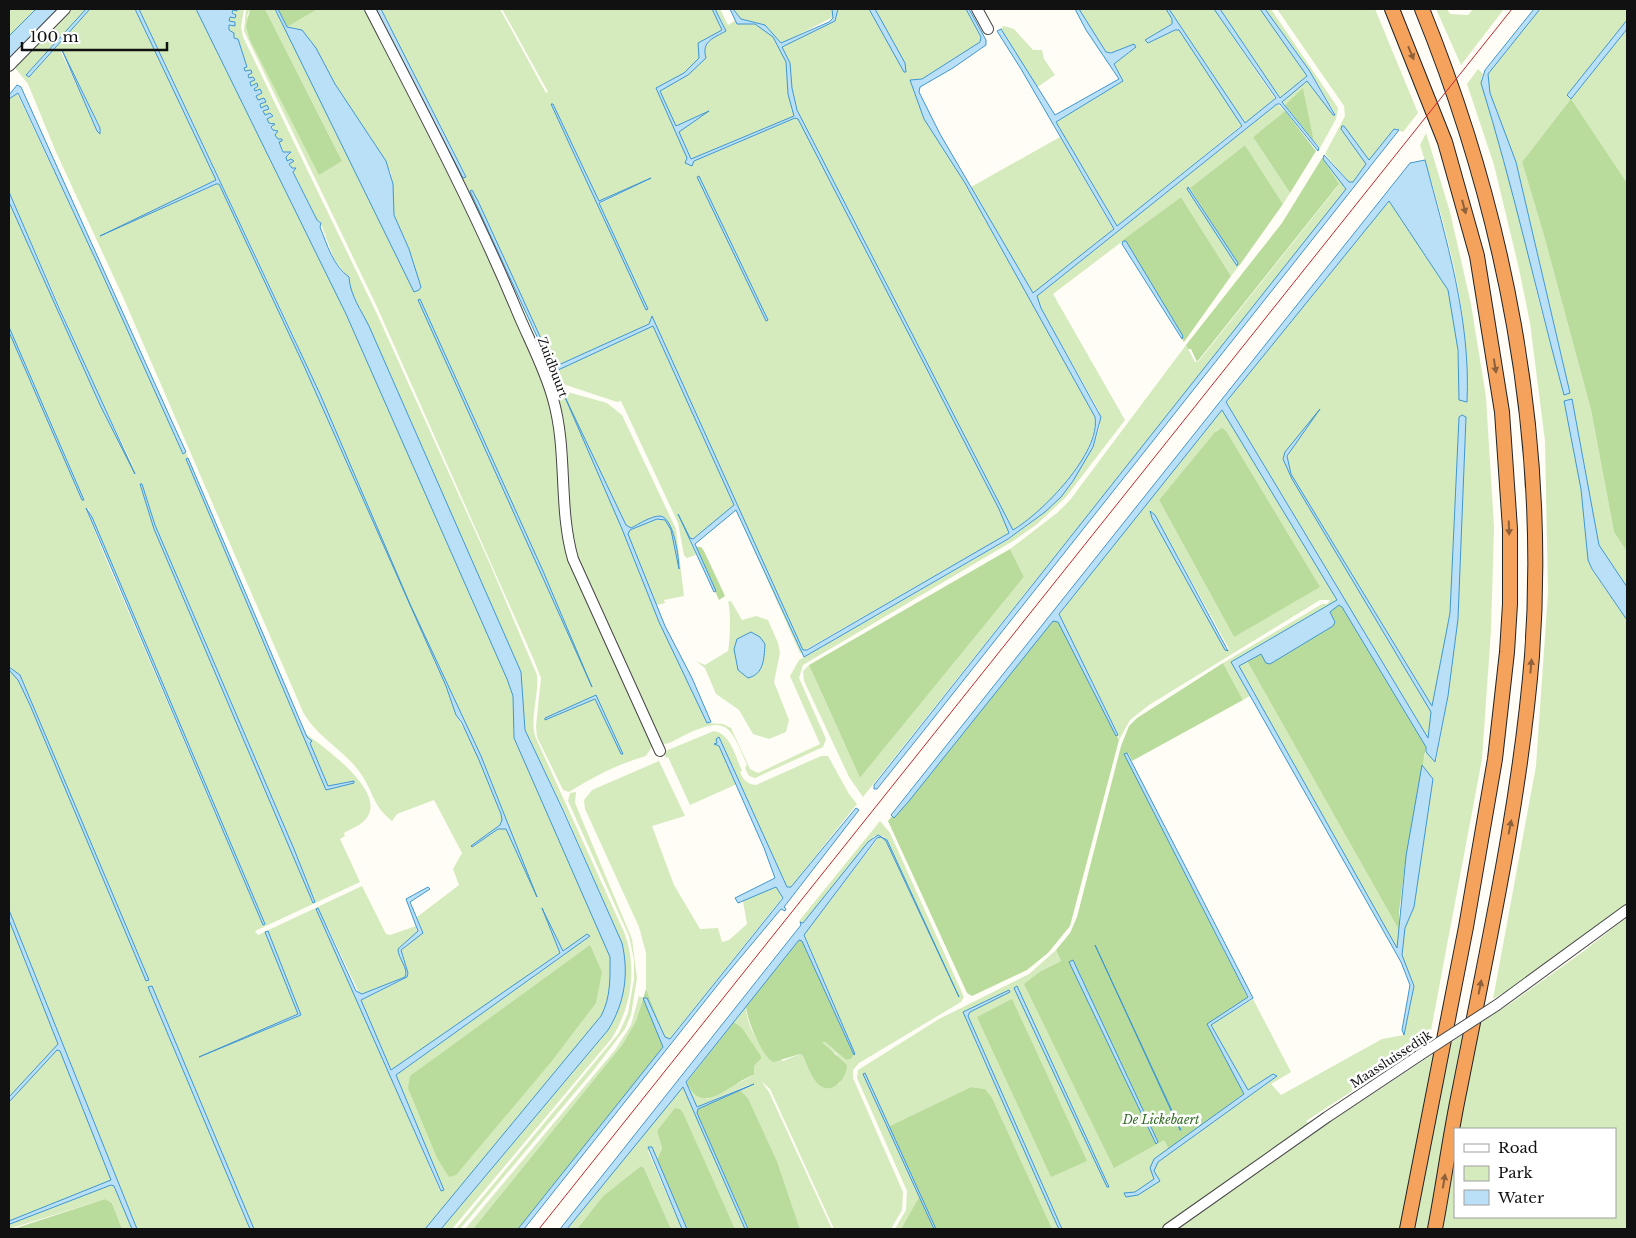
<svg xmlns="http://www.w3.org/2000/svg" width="1636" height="1238" viewBox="0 0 1636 1238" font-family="'Libre Baskerville',serif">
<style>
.green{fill:#d5ebbd;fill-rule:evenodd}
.forest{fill:#b9dc9c}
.water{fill:#b9e0f7;stroke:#3f96cf}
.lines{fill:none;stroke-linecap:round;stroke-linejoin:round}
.minor-casing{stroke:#444;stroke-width:12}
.highway-casing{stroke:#222;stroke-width:16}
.minor{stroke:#fff;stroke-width:10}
.highway{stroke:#f5a25d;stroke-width:14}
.tram{stroke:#c4262e;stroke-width:1}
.minor-bridge-casing{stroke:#444;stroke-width:12;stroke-linecap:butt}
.minor-bridge{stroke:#fff;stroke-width:10}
.oneway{fill:#8e613b}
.labels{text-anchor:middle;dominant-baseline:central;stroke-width:5;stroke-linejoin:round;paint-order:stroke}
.street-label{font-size:12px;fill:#111;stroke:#fff}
.park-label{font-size:12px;font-style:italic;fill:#2f6b1f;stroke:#fff}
</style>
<rect width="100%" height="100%" fill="#fffdf5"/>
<path class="green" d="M9,9H36L9,36Z
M69,9H86L26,75L29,77L90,9H135L216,179L213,183L100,235L216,184H219L304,366L446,686L456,715L476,750L505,817L481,756L410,604L294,337L139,9H196L346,314L507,679L513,696L514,738L609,952C614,973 611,998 601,1016L425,1229H254L148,987L250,1229H137L9,910V332L82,500L84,499L9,327V202L101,407L136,472L92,381L9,192V99L17,93L100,269L183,454L186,452L188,458L186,459L326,790L355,782L326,787L305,733C323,747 392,794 364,821C359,826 350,829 344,833L345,836L340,839L360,882L255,931L258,935L362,886L386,934L390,935L416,926L417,933L398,949C398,959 409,968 405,977L360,995L328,928L316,909L342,964L440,1191L444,1190L396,1075L590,936L563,951L543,908L560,954L393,1070L390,1069L361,1000L406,978L407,968L401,950L423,933L417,917L459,885L453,869L462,853L434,800L397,814L392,821C374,807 374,795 363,777C347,751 318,739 303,712L123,297L56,152L28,84L16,69V67ZM63,51L100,128V134L61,52ZM142,484L155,525L294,849L315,901L313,902L154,529L140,485ZM88,508L254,899L265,924L263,925L106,559L86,509ZM266,932L301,1015L198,1057L298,1014Z
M237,9H244L241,27L243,37L377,314L490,564L537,675C539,695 530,716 535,736L624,932C638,968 631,1007 612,1038L452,1229H441L608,1030C624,1003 629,973 622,943L564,810L525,730L521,672L369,326L361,313L348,284L350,280L334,259L320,221L317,220L293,171L295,167L292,168L285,157L291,154L284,152L275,134L278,131H273L272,122L269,123L267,119L272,116L270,113L265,115L263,111L267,105L262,108L260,104L266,101L264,98L258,100L256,96L260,89L255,91L250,82L253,77L249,78L247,74L252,73L251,70L245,71L244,68L247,67L238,39L234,38L229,31L230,17L235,18L233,10L236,11Z
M246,9H250L247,16L342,161L265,9H275L350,157L421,287L409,249L394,215L391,173L373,141L335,84L316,48L302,30L287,27L318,9H364L370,16L425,121L507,298L514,317L521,325L555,413L563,527L654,743L646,756C618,764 593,777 569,792L563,790L537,737L536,726L541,678L533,658L378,309L244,31Z
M372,9H376L463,178L466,176L381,9H500L546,93L548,92L502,9H713L725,27L715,9H720L728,25L736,20L730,9H834L833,17L781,44L783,45L835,21L838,9H869L905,72L873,9H966L981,37L980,42L922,79L910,80L924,119L965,183L1095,417C1099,442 1062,494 1043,510C1034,518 1022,525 1011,532L800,653L650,317L651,322L649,324L554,367L478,201L472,190L470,191L553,376L556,371L653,326L734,505L693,539L690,538L679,515L696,555L687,558L684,555L678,523L621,401L617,402L548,379ZM551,104H553L599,202L651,178L599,204L646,310Z
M1079,9H1166L1172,19V23L1146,40L1148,43L1175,30H1179L1242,125L1117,226L1056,122L1123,81L1114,64L1130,52H1106Z
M1169,9H1214L1276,100L1245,123Z
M1220,9H1260L1307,76L1280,98Z
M1265,9H1271L1338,108L1336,119L1320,148L1314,141L1303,89L1285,105L1283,100L1308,80L1333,115L1335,113L1309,70Z
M1277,9H1375L1418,113L1403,132L1394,129L1369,161L1344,126L1341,129L1366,164L1353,182H1349L1325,154L1345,116L1344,106Z
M1436,9H1447L1450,14L1468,15L1473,9H1504L1461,65Z
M1540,9H1627V20L1567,95L1571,99L1627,29V183L1571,100L1522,162L1543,232L1591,410L1614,532L1627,552V587L1599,545L1572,400L1564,402L1581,489L1588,560L1592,570L1627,620V904L1574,947L1507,993H1503L1493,999L1536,766L1548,593L1545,441L1530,323L1519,269L1494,165L1467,84L1478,69L1483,74L1481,79L1512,186L1539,302L1564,395L1570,392L1516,162L1489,93L1488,74Z
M1004,26L1014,29L1033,50H1042L1044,59L1055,75L1036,88L999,30Z
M1277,104L1285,111L1253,137L1290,193L1283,204L1245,145L1190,188L1239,266L1231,276L1181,197L1053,294L1125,420L1066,497L1036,525L1013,541L803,665L799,678L826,739L823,747L755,778L749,776L745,768L747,765C730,726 728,714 683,736C676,739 669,745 662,744L572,549L558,393L564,391L607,403L622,415L676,529L684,596L664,600L665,603L657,605L624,535L659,622L707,723L723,724L731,728L750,769L758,773L820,744L790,676L799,660L1009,539L1045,512L1055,503L1093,447L1100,426L1099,411L1041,308L1037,296Z
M1426,133L1450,212L1471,304L1486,397L1494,527L1491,630L1482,759L1429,1041L1306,1121L1316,1131L1511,1003L1584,951L1627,917V1229H937L985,1089L971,1087L889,1127L919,1197L901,1229H895L906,1210L907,1191L857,1078L858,1070L939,1019L1029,974L1056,950L1061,961L1041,971L1212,962L1234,1011L1253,999L1291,1072L1271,1084L1281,1095L1382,1039L1404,1035L1414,986L1402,955L1405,928L1414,907L1433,779L1422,765L1426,752L1436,761L1448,696L1458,619L1466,417L1459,418L1450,613L1432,706L1291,474L1287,460L1290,450L1283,459L1292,479L1431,712L1428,738L1226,402L1389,201L1448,290L1453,310L1460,371L1467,402C1471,315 1446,226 1420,145ZM1455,1129H1615V1217H1455Z
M1060,137L1114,230L1032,294L971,187Z
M1323,157L1347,189L863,797L849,777L804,681L803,671L809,665L860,778L1024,577L1010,549L1057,513L1070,500L1186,345L1195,362H1198L1338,186L1322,158Z
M1220,410L1224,411L1337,600L1231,662L1250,696L1243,700L1223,663L1322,604H1327L1330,600H1320L1149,705L1130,720L1119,740L1118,734L1059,614ZM1218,429L1234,637L1159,500ZM1155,515L1229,649L1225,650L1152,517Z
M731,601L742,620L756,616L768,620L778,643L780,653L774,682L789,720L786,732L769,739L753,734L739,710L716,694L705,668L696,661L705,665L728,651C730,643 731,608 728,602Z
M1247,661L1399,930L1397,949L1239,666Z
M714,731C731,734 736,758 742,771L740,772C743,780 747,784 756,785L821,756H828L849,794L857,804L667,1042L646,989V953L639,927L585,809L584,800L592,790L659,761L685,816L652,826L674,885L700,929L718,928L722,942L729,940L747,924L742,896L781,877L737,784L690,805L668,757L666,758L663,752Z
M576,792L575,803L632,939L637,978L631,1015L625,1029L593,1071L460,1229H456L609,1045L619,1033L628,1013L634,979V960L629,936L568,801L570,793Z
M880,821L890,833L964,997L961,1002L859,1063L853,1070V1078L903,1192L902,1210L891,1229H834L770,1089L761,1081L769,1092L832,1229H800L777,1161L748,1098L740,1090L753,1083L697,1107L686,1082L746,1004C745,1020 755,1039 765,1051C769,1056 777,1058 783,1061L800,1054L803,1056L820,1086L832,1087L840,1083L837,1054L829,1050L822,1042H825L846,1060L851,1059L855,1054L804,934L879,837L886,841L959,997L887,840L883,836H874L803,923L799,921ZM735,1022L746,1034L761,1059L754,1066V1075L707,1099L688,1082Z
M9,920L58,1044L9,1097Z
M639,996L643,998L636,1021L622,1045L473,1229H465L615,1050L631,1025Z
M60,1045L76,1090L132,1229H122L112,1203L105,1199L9,1229V1100Z
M681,1087H684L693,1106L745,1229H735L680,1109L657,1131L662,1148L657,1160L652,1147L648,1151L682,1229H671L644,1168L641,1166L603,1196L577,1229H567Z"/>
<path class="forest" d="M250,9H265L342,161L319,175L250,40L246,26Z
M278,9H318L287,27Z
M1303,88L1314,141L1285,105Z
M1571,99L1627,183V552L1614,532L1591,410L1543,232L1522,162Z
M1285,111L1316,151L1290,193L1253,137Z
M1245,145L1283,204L1239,266L1190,188Z
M1322,158L1339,184L1197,362L1191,349H1188L1186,345L1282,223Z
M1181,197L1231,276L1184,342L1123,240Z
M1222,428L1226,431L1320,587L1234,637L1159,500L1215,432Z
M695,547H701L704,551L725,596L719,600Z
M1010,549L1024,577L860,778L809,665Z
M1338,605L1342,607L1426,747L1406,856L1399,913V930L1247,661L1262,653L1266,663L1270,664L1333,626L1335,622L1330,612Z
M1054,612L1119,740L1070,926L1048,953L1027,970L972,996L967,993L888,821Z
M1223,663L1243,700L1132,761L1128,753L1125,755L1248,998L1207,1024L1244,1093L1169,1149L1164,1140L1114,1168L1024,984L1041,971L1061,961L1056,950L1070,933L1077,917L1121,746L1129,726L1137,718Z
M799,940L802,941L854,1055L851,1059L846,1060L825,1042H822L847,1065C847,1078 832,1097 818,1084C811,1077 807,1064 803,1056L800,1054L774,1062C763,1059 745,1017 746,1004Z
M590,945L602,972L596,1003L551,1062L456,1175L449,1177L437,1158L408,1088L410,1076Z
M646,989L667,1042L518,1229H473L622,1045L636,1021Z
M1012,999L1087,1161L1051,1177L977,1017Z
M734,1022L742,1028L761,1056V1059L754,1066V1075C731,1082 702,1119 687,1082Z
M971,1087L985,1089L992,1098L1052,1229H901L919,1197L888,1127Z
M740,1090L748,1098L777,1161L800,1229H748L697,1113L698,1109Z
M675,1108L680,1109L683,1113L735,1229H687L657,1160L662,1148L657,1131Z
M641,1166L644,1168L671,1229H577L603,1196Z
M105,1199L112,1203L122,1229H13Z"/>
<path class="water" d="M36,9H59L9,60V36Z
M86,9H90L29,77L26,75Z
M135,9H139L320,394L410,604L481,756L537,897L506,829H498L472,847L471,846L500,825L502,820L501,814L479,760L462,723L456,715L446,686L304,366L219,184H216L100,236L216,180Z
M196,9H237V11L233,10L232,13L236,15L235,18L230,17L229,21L235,22V26L229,25V30L234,33V38L238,39L247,67L244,68L245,71L251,70L252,73L248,75L249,78L253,77L255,80L250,82L251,86L257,83L258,86L254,89L255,91L260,89L262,93L256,96L258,100L264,98L266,102L260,104L261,108L267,105L269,109L263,111L265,115L270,113L273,116L267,119L269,123L275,124L271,127L273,130L278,131L275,135L278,139H282V141L279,142L283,152H291L286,157L287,161L291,159L294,161L289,164L292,168H296L293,172L317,220L321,223L320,227C327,244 333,266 349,277C350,295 361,310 369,326L521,672L525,730L563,810L622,943C629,973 625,1003 608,1030L441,1229H425L601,1016C611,997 610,978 610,957L514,738L513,696L507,679L346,314Z
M275,9H278L287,27L302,30L316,48L335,84L386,161L393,184L394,215L409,249L421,287L419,290L414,292Z
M376,9H381L466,177L463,178Z
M712,9H715L726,31C714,38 701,41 706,58L688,75L660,91L676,126L709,111L679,132L691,159L794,116L788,94L786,62L773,37L755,24H737L730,9H733L741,19L765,25L781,43L829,22L833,18L832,9H838L835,21L782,47L790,63L792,88L797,110L1013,530C1042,513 1101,453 1095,417L965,183L924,119L910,80L922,79L980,42L981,37L966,9H969L986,40V45L953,68L920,87L919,92L940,134L1033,293L1114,229L1021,69L997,31L1001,29L1055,115L1119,79L1086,30L1075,9H1079L1106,52L1111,53L1134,44L1136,47L1114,64L1123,81L1056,122L1117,226L1242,126L1179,30H1175L1148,43L1145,40L1172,24V19L1166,9H1169L1245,123L1276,98L1214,9H1220L1280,98L1307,76L1260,9H1265L1309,70L1335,115H1333L1307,81L1282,102L1319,148L1318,151L1280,104H1277L1037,296L1041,308L1101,417L1093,447L1073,481L1061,497L1045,512L1008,539L804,657L736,510L695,544L716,591L714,592L678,514L690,538L693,539L734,505L653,326L556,371V378L470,191L472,190L478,201L554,367L649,324L652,316L803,650H807L1009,533L999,509L798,119L795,118L694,161L692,166L685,163L687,158L656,88L684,73L699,58L698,43L722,30Z
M869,9H875L905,63L906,72H904Z
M1534,9H1540L1488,74L1490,93L1516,162L1570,393L1564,395C1536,291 1513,186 1481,83L1485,70Z
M1627,20V29L1571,99L1567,95Z
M62,50L100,128V134L97,131Z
M17,85L21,87L174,426L186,452L183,454L100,269L18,93L9,99V95Z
M551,104H553L599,201L651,178L599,203L648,309L646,310Z
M1342,126H1344L1369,160L1394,129L1399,130L917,739L877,789H874V785L1346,189L1323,159L1324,155L1349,182H1353L1366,164L1341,129Z
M1425,160C1446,239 1471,319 1467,402L1459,400L1458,350L1448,290L1389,201L1226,402L1428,738L1431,712L1292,479L1283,459L1285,452L1320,409L1287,456L1291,474L1432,706L1450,613L1459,417L1462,415L1466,417L1458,619L1448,696L1435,762L1426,752V747L1342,607L1339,605L1330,612L1335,622L1333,626L1270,664L1266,663L1261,654L1239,666L1397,948L1406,856L1422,765L1433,779L1414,907L1405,928L1402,955L1414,986L1404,1035L1402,1030L1410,985L1401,962L1231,662L1337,600L1222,410L1059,614L1118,735L1116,736L1058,622L1053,621L909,801L894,818L891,815L1410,163Z
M699,176L768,320L766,321L697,177Z
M1188,187L1238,263L1237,266L1187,189Z
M9,192L59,308L135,474L101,407L9,202Z
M1123,241H1126L1183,336L1182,339L1122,244Z
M420,299L543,571L592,687L418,300Z
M9,327L84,500H82L72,477L9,332Z
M564,395L626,525L631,528C639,524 651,516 660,516C674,517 679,559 679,569L671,530L665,520L657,519L630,530L628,534L665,626L692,678L711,722L707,723L659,622L622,529Z
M1572,399L1599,545L1627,587V620L1592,569L1588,560L1581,489L1564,401Z
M188,458L307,737L312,741L310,743L328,786L354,781V783L326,790L186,459Z
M140,484H142L155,525L294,849L315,902L313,903L154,529Z
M86,508L92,517L265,924L263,925Z
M1150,511L1155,515L1228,651L1225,650L1152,518Z
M751,632L760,637L765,644C764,659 764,674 748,678L738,670L734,649L737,639Z
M9,667L20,675L149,980L146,981L30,705L18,680L9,670Z
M596,695L623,754H621L595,699L545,720V718Z
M719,737L787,887H791L856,808L859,810L784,907L786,909L785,911L781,909L720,982L524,1229H518L663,1047L643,998H647L665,1037L670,1039L783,898L776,887L738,903L735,898L775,878L764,848L719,746L714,744L717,743L716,739Z
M1127,753L1253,998L1211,1025L1248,1090L1273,1074L1277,1076L1158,1162L1154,1171L1160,1181L1138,1195L1126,1197L1124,1193L1135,1192L1154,1179L1150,1168L1154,1159L1244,1094L1207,1024L1248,997L1124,754Z
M878,835L887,840L959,997L886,841L881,837L877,838L804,935L855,1054L854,1055L802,941L799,940L686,1082L697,1107L754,1084L698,1109L697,1113L748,1229H745L683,1087L567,1229H560L801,925L800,922L803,923L868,842Z
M428,887L430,889L410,902L423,933L401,950L408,973L407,977L361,1000L391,1070L560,953L542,908L563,951L587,934L590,936L396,1075L444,1190L441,1191L316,909L318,908L356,991L362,994L405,977C409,968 398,959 398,949L418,931L406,899Z
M9,910L137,1229H132L114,1186L111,1185L10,1224L9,1221L111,1180L60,1051L57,1050L9,1102V1097L58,1044L9,920Z
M268,931L301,1015L199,1057L298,1014L265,932Z
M1095,945L1181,1130H1180Z
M1073,960L1158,1142L1156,1144L1069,962Z
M152,986L254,1229H250L148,987Z
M1017,986L1109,1187H1107L1014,988Z
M1009,990L1010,992L970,1012L968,1016L1062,1229H1059L1057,1225L963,1012Z
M865,1073L936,1229H934L863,1074Z
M648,1147H652L687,1229H682Z"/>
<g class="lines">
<defs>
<path id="minor" d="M370,9C421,108 474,208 517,311C529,340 545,369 553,399C568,451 558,507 573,559L660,751
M977,9L988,29
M9,66L65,9
M1497,1005L1627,910
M1168,1229L1327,1117L1420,1055"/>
<path id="highway" d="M1392,9L1445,142L1477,256L1502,412L1510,529V604L1507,652L1495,759L1466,927L1407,1229
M1422,9C1505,213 1548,435 1532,656C1520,802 1488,945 1460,1088C1450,1135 1444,1182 1435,1229"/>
</defs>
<use href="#minor" class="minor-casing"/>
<use href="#highway" class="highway-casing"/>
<use href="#minor" class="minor"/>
<use href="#highway" class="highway"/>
<path class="tram" d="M539,1229L1512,9"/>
<defs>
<path id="minor-bridge" d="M1420,1055L1497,1005"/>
</defs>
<use href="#minor-bridge" class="minor-bridge-casing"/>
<use href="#minor-bridge" class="minor-bridge"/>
</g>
<defs><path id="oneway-solid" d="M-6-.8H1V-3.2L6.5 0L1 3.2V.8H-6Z" transform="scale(1.25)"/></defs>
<g class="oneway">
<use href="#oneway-solid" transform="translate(1411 53) rotate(67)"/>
<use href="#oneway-solid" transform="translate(1464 207) rotate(75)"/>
<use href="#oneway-solid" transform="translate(1495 366) rotate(81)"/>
<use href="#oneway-solid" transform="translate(1509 528) rotate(88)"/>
<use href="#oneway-solid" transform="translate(1531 666) rotate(-85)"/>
<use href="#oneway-solid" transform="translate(1510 827) rotate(-79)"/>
<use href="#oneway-solid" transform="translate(1480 987) rotate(-79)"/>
<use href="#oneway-solid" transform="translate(1444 1181) rotate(-81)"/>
</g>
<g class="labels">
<g class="street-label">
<text transform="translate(553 367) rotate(69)">Zuidbuurt</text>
<text transform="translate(1391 1059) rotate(-33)">Maassluissedijk</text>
</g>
<g class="park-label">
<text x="1161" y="1119">De Lickebaert</text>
</g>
</g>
<rect width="1636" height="1238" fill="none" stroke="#111111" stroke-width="20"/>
<rect x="1454" y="1128" width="162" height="90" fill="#ffffff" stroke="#a0a0a0"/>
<rect x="1464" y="1144" width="25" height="8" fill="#ffffff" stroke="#a0a0a0"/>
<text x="1498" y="1153" font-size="15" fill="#111111">Road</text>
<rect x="1464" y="1166" width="25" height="15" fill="#d5ebbd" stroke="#a0a0a0"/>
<text x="1498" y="1178" font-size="15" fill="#111111">Park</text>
<rect x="1464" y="1190" width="25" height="15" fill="#b9e0f7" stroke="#a0a0a0"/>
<text x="1498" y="1203" font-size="15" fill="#111111">Water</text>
<path d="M22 42v8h145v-8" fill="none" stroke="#111111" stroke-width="2.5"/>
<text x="30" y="42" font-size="15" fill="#111111" stroke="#ffffff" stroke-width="4" paint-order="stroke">100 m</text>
</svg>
